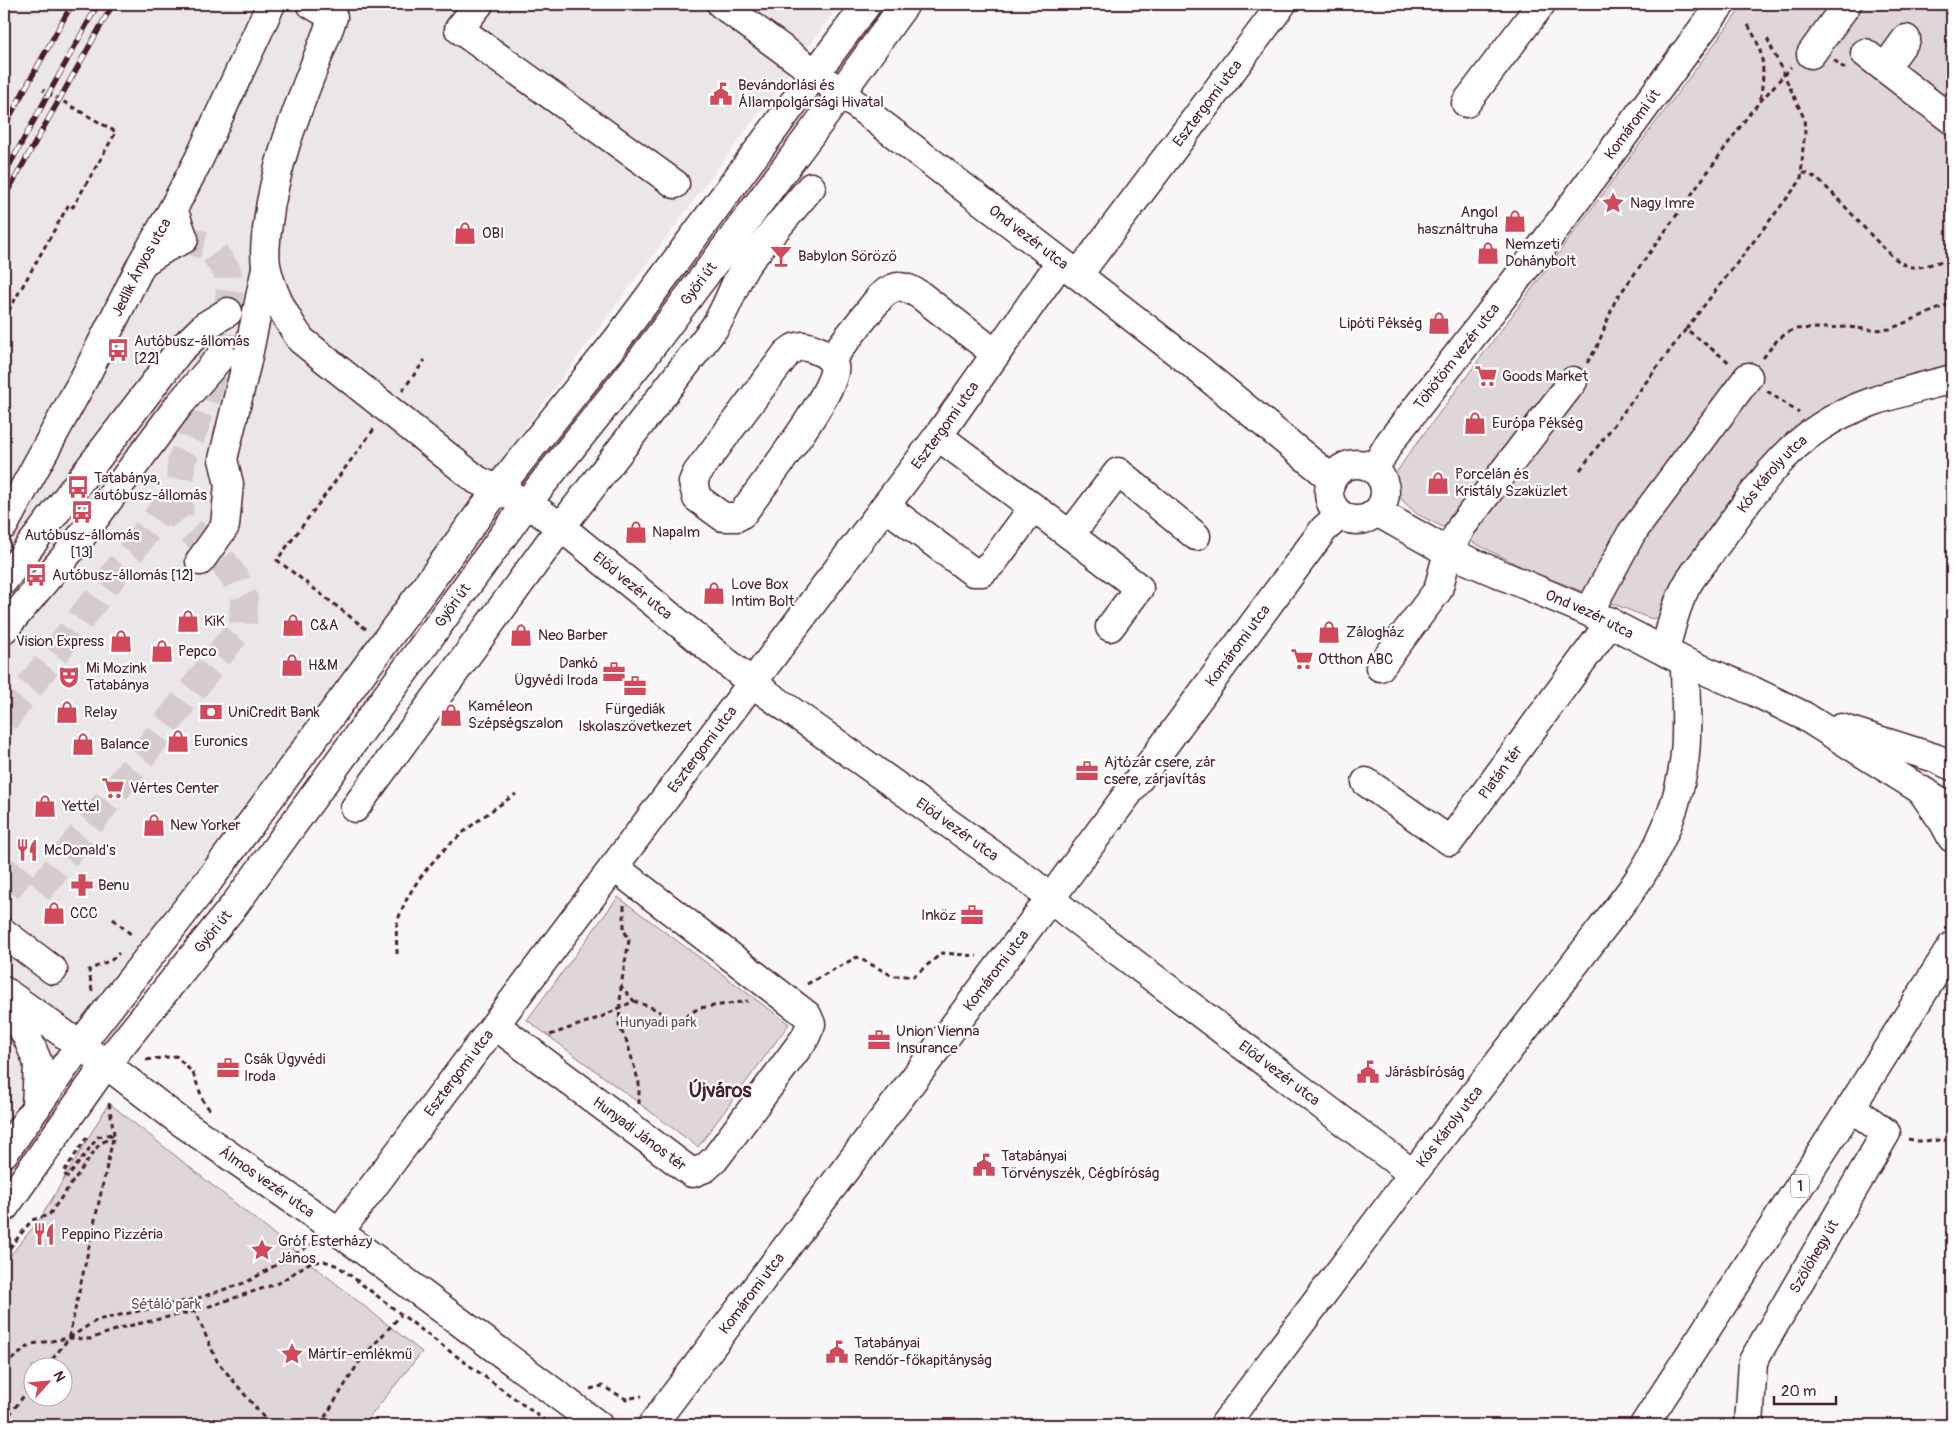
<svg xmlns="http://www.w3.org/2000/svg" width="1956" height="1429" viewBox="0 0 1956 1429" font-family="Pangolin,sans-serif">
<style>
.built{fill:#ebe6e8}
.park{fill:#ded6d9;stroke:#947a82;fill-rule:evenodd}
.lines{fill:none;stroke-linecap:round;stroke-linejoin:round}
.minor-tunnel{stroke:#d5cbce;stroke-width:28;stroke-dasharray:28 14;stroke-linecap:butt}
.minor-casing{stroke:#4a1f2b;stroke-width:31}
.major-casing{stroke:#4a1f2b;stroke-width:31}
.path{stroke:#4a1f2b;stroke-width:3;stroke-dasharray:5 4;stroke-linecap:butt}
.minor{stroke:#fff;stroke-width:28}
.major{stroke:#fff;stroke-width:28}
.rail-casing{stroke:#4a1f2b;stroke-width:5.5}
.rail{stroke:#fff;stroke-width:4;stroke-dasharray:11;stroke-linecap:butt}
.labels{text-anchor:middle;dominant-baseline:central;stroke-width:4.5;stroke-linejoin:round;paint-order:stroke}
.shield{fill:#fff;stroke:#80626b;stroke-width:1}
.shield-label{font-size:14px;font-weight:bold;fill:#4a1f2b}
.poi-label{font-size:15px;fill:#4a1f2b;stroke:#fff;text-anchor:start}
.street-label{font-size:15px;fill:#4a1f2b;stroke:#fff}
.park-label{font-size:15px;fill:#6f4d56;stroke:#fff}
.district-label{font-size:20px;font-weight:bold;fill:#4a1f2b;stroke:#fff}
</style>
<rect width="100%" height="100%" fill="#f8f6f7"/>
<filter id="ink" filterUnits="userSpaceOnUse"><feTurbulence type="fractalNoise" baseFrequency=".02" numOctaves="2"/><feDisplacementMap in="SourceGraphic" scale="10" xChannelSelector="R" yChannelSelector="G"/><feConvolveMatrix kernelMatrix="1 2 1 2 8 2 1 2 1" color-interpolation-filters="sRGB"/></filter>
<g filter="url(#ink)">
<path class="built" d="M4,4H840L119,974L4,1132Z"/>
<path class="park" d="M1744,4H1952V369L1827,412L1661,615L1655,619L1649,618L1528,570L1417,514L1402,500L1395,484L1396,473L1408,455Z
M618,897L789,1024L698,1147L527,1020Z
M109,1103L422,1352L363,1425H4V1263L40,1219ZM32,1366H62V1396H32Z"/>
<g class="lines">
<path class="minor-tunnel" d="M4,721L179,488
M4,870L31,890L38,891L42,887L243,624L244,599L235,578L220,557L188,528L179,515L181,463L222,355L230,290L227,271L210,247L184,239"/>
<defs>
<g id="minor">
<path id="s1" d="M311,4L333,17C309,83 276,152 268,223C266,237 264,251 266,265C271,292 286,318 301,340L477,480L527,503L561,527L752,683L1031,882L1069,914L1413,1174"/>
<path d="M479,4L459,29L675,184"/>
<path id="s2" d="M721,4L815,73L1078,275L1191,363L1332,479"/>
<path d="M1865,53L1952,120"/>
<path d="M1811,54L1847,4"/>
<path d="M1885,68L1906,39"/>
<path d="M1466,103L1541,4"/>
<path d="M145,261L167,247L184,239L173,209"/>
<path id="s3" d="M1078,275L1282,4"/>
<path d="M803,346C814,348 831,354 834,366C841,386 758,491 743,513L737,517H723L697,498L693,482L697,473L787,353L794,348Z"/>
<path d="M831,359L881,296C897,283 903,285 920,295L996,354"/>
<path d="M938,436L1070,535L1118,472L1196,536"/>
<circle cx="1357" cy="492" r="28"/>
<path id="s4" d="M1374,469L1390,442L1543,245L1721,4"/>
<path d="M885,506L973,572H982L993,562L1033,508"/>
<path id="s5" d="M1377,512L1448,552L1589,612L1685,662L1753,691L1804,716L1921,790L1952,808"/>
<path id="s6" d="M4,525L88,371L142,263L173,209L199,159L271,4"/>
<path d="M1070,535L1139,588L1110,627"/>
<path d="M200,561L225,526L229,484L223,459L247,361L266,268"/>
<path d="M4,580L179,351L205,326L228,312"/>
<path d="M1589,612L1631,534L1748,377"/>
<path d="M4,629L75,545L179,405L222,355"/>
<path id="s7" d="M1665,651C1670,631 1674,611 1683,593C1689,577 1704,563 1713,549C1745,506 1775,456 1820,427C1859,401 1908,391 1952,379"/>
<path d="M1380,667L1438,590L1448,552L1462,526L1573,381"/>
<path d="M1841,728L1935,758L1952,766"/>
<path id="s8" d="M1366,782L1450,841L1601,635L1609,621"/>
<path d="M355,808L561,527L714,328C728,307 734,283 747,263L811,187"/>
<path d="M4,933L53,970"/>
<path id="s9" d="M4,991L106,1064L177,1119L339,1232L598,1425"/>
<path d="M5,997L28,1039L38,1063L36,1108"/>
<path id="s10" d="M495,1025L692,1173L705,1168L715,1159L805,1038L811,1024L807,1015L614,867"/>
<path d="M4,1153L79,1046"/>
<path d="M4,1208L106,1064"/>
<path id="s11" d="M339,1232L938,436L1060,263"/>
<path id="s12" d="M652,1425L1050,899L1324,529L1340,515"/>
<path id="s13" d="M1224,1425L1413,1174L1630,892C1659,851 1680,804 1685,754C1688,724 1685,692 1685,662"/>
<path id="s14" d="M1749,1425L1753,1361L1886,1133L1851,1107"/>
</g>
<g id="major">
<path d="M1921,790L1944,823L1952,838"/>
<path d="M79,1046L210,879L497,490L617,340L867,4"/>
<path id="s15" d="M106,1064L236,903L527,503L639,363L822,119L905,4"/>
<path d="M1644,1425L1851,1107L1952,946"/>
</g>
</defs>
<use href="#minor" class="minor-casing"/>
<use href="#major" class="major-casing"/>
<path class="path" d="M1748,25C1765,52 1765,70 1760,101
M1834,60L1845,69
M1803,173C1822,170 1879,254 1907,266C1922,271 1937,259 1952,261
M4,319L69,204L73,207L116,132L43,90
M1686,329L1801,180L1803,147L1805,132L1804,118L1767,38
M1763,358L1778,339L1794,329L1848,327L1872,330L1890,329L1952,303
M1587,363L1597,347L1615,301L1750,113L1791,67
M402,391L425,360
M1767,391L1799,413
M1341,457L1356,451
M1580,470L1686,329L1730,363
M366,629L277,560L374,429
M624,905V930L629,940L621,986L634,1001
M113,919L133,936
M397,954C397,944 395,929 398,920C416,865 470,824 516,794
M807,984L857,957L893,976H914L942,953L977,956
M621,986L619,1026L627,1042L639,1083V1104
M92,991L89,970L113,959L119,953
M550,1035L601,1017L634,1001L658,1010L671,1025L699,1008L748,1001
M146,1060L176,1056L193,1073L204,1103L211,1111
M87,1137L63,1173L68,1177L98,1137L111,1134
M1908,1139L1918,1141L1952,1140
M4,1255L32,1220L49,1215L98,1146L114,1134
M195,1299V1311L217,1361L270,1425
M69,1337L114,1134L109,1103
M4,1365L32,1344L69,1338L90,1339L124,1327L195,1311L279,1283L309,1263L324,1261L338,1266L444,1347L551,1425
M47,1366L69,1338L97,1320L195,1299L247,1282L314,1243
M590,1389L602,1386L626,1399L642,1396
M4,1422L32,1385
M320,1425L361,1359L401,1315"/>
<use href="#minor" class="minor"/>
<use href="#major" class="major"/>
<defs>
<path id="rail" d="M4,127L72,4
M4,175L98,4
M4,198L113,4"/>
</defs>
<use href="#rail" class="rail-casing"/>
<use href="#rail" class="rail"/>
</g>
</g>
<defs>
<symbol id="civic-bare" viewBox="-9 -9 18 18"><path d="M-.6-6.5H3V-4.5H.6V-3L4-1V1h2V6H-6V1h2V-1L-.6-3ZM-1.2 2.5V6h2.4V2.5Z" fill="#d1495b" stroke="#fff" stroke-width="2.5" paint-order="stroke"/></symbol>
<symbol id="sight-bare" viewBox="-9 -9 18 18"><path d="M0-6L1.8-2.2L6-1.7L2.9 1.2L3.7 5.4L0 3.3L-3.7 5.4L-2.9 1.2L-6-1.7L-1.8-2.2Z" fill="#d1495b" stroke="#fff" stroke-width="2.5" paint-order="stroke"/></symbol>
<symbol id="shop-bare" viewBox="-9 -9 18 18"><path d="M-5-2.5h2.3a2.7 3.5 0 0 1 5.4 0H5L5.5 6h-11ZM-1.5-2.5h3a1.5 2.3 0 0 0-3 0Z" fill="#d1495b" stroke="#fff" stroke-width="2.5" paint-order="stroke"/></symbol>
<symbol id="bar-bare" viewBox="-9 -9 18 18"><path d="M-6-5H6L.8 .8V4.5H3.5V6h-7V4.5H-.8V.8Z" fill="#d1495b" stroke="#fff" stroke-width="2.5" paint-order="stroke"/></symbol>
<symbol id="bus-bare" viewBox="-9 -9 18 18"><path d="M-5-6H5V4H4V6H2V4H-2V6H-4V4H-5ZM-3.5-4V0h7V-4ZM-3.5 1.2v1.5H-2V1.2ZM2 1.2v1.5H3.5V1.2Z" fill="#d1495b" stroke="#fff" stroke-width="2.5" paint-order="stroke"/></symbol>
<symbol id="supermarket-bare" viewBox="-9 -9 18 18"><path d="M-6-5.5h2.5l.6 2H6L4.5 2H-2.5L-4.4-4H-6ZM-1.5 3.2a1.3 1.3 0 1 0 .1 0ZM3 3.2a1.3 1.3 0 1 0 .1 0Z" fill="#d1495b" stroke="#fff" stroke-width="2.5" paint-order="stroke"/></symbol>
<symbol id="office-bare" viewBox="-9 -9 18 18"><path d="M-6-3h4V-5.5h4V-3h4V5H-6ZM-1-4.5V-3h2v-1.5ZM-6 0V1H6V0Z" fill="#d1495b" stroke="#fff" stroke-width="2.5" paint-order="stroke"/></symbol>
<symbol id="theatre-bare" viewBox="-9 -9 18 18"><path d="M-5-5.5Q0-4 5-5.5V0Q5 5 0 6Q-5 5-5 0ZM-3.3-2.5H-1v1.5H-3.3ZM1-2.5H3.3v1.5H1ZM-2.8 1Q0 5.5 2.8 1Z" fill="#d1495b" stroke="#fff" stroke-width="2.5" paint-order="stroke"/></symbol>
<symbol id="bank-bare" viewBox="-9 -9 18 18"><path d="M-6-4H6V4H-6ZM0-2.3a2.3 2.3 0 1 0 0 4.6a2.3 2.3 0 1 0 0-4.6Z" fill="#d1495b" stroke="#fff" stroke-width="2.5" paint-order="stroke"/></symbol>
<symbol id="restaurant-bare" viewBox="-9 -9 18 18"><path d="M-5-6h1v4h1v-4h1v4h1v-4h1v5L-1.5 .5V6h-2V.5L-5-1ZM5-6V6H3V1.5H1.5Q1.5-4 5-6Z" fill="#d1495b" stroke="#fff" stroke-width="2.5" paint-order="stroke"/></symbol>
<symbol id="pharmacy-bare" viewBox="-9 -9 18 18"><path d="M-2-6h4v4h4v4h-4v4h-4v-4h-4v-4h4Z" fill="#d1495b" stroke="#fff" stroke-width="2.5" paint-order="stroke"/></symbol>
</defs>
<g fill-rule="evenodd">
<use href="#civic-bare" x="705" y="78" width="32" height="32"/>
<use href="#sight-bare" x="1597" y="187" width="32" height="32"/>
<use href="#shop-bare" x="1499" y="205" width="32" height="32"/>
<use href="#shop-bare" x="449" y="217" width="32" height="32"/>
<use href="#shop-bare" x="1472" y="237" width="32" height="32"/>
<use href="#bar-bare" x="765" y="240" width="32" height="32"/>
<use href="#shop-bare" x="1423" y="307" width="32" height="32"/>
<use href="#bus-bare" x="102" y="334" width="32" height="32"/>
<use href="#supermarket-bare" x="1470" y="360" width="32" height="32"/>
<use href="#shop-bare" x="1459" y="407" width="32" height="32"/>
<use href="#shop-bare" x="1422" y="467" width="32" height="32"/>
<use href="#bus-bare" x="62" y="471" width="32" height="32"/>
<use href="#bus-bare" x="66" y="496" width="32" height="32"/>
<use href="#shop-bare" x="620" y="516" width="32" height="32"/>
<use href="#bus-bare" x="20" y="559" width="32" height="32"/>
<use href="#shop-bare" x="698" y="577" width="32" height="32"/>
<use href="#shop-bare" x="172" y="605" width="32" height="32"/>
<use href="#shop-bare" x="277" y="609" width="32" height="32"/>
<use href="#shop-bare" x="1313" y="616" width="32" height="32"/>
<use href="#shop-bare" x="505" y="619" width="32" height="32"/>
<use href="#shop-bare" x="105" y="625" width="32" height="32"/>
<use href="#shop-bare" x="146" y="635" width="32" height="32"/>
<use href="#supermarket-bare" x="1286" y="643" width="32" height="32"/>
<use href="#shop-bare" x="276" y="649" width="32" height="32"/>
<use href="#office-bare" x="598" y="656" width="32" height="32"/>
<use href="#theatre-bare" x="53" y="661" width="32" height="32"/>
<use href="#office-bare" x="619" y="670" width="32" height="32"/>
<use href="#shop-bare" x="51" y="696" width="32" height="32"/>
<use href="#bank-bare" x="195" y="696" width="32" height="32"/>
<use href="#shop-bare" x="435" y="699" width="32" height="32"/>
<use href="#shop-bare" x="162" y="725" width="32" height="32"/>
<use href="#shop-bare" x="67" y="728" width="32" height="32"/>
<use href="#office-bare" x="1071" y="755" width="32" height="32"/>
<use href="#supermarket-bare" x="97" y="772" width="32" height="32"/>
<use href="#shop-bare" x="29" y="790" width="32" height="32"/>
<use href="#shop-bare" x="138" y="809" width="32" height="32"/>
<use href="#restaurant-bare" x="11" y="834" width="32" height="32"/>
<use href="#pharmacy-bare" x="66" y="869" width="32" height="32"/>
<use href="#shop-bare" x="38" y="897" width="32" height="32"/>
<use href="#office-bare" x="956" y="899" width="32" height="32"/>
<use href="#office-bare" x="863" y="1024" width="32" height="32"/>
<use href="#office-bare" x="212" y="1052" width="32" height="32"/>
<use href="#civic-bare" x="1352" y="1056" width="32" height="32"/>
<use href="#civic-bare" x="968" y="1149" width="32" height="32"/>
<use href="#restaurant-bare" x="28" y="1218" width="32" height="32"/>
<use href="#sight-bare" x="246" y="1234" width="32" height="32"/>
<use href="#civic-bare" x="821" y="1336" width="32" height="32"/>
<use href="#sight-bare" x="276" y="1338" width="32" height="32"/>
</g>
<g class="labels">
<rect class="shield" x="1791" y="1174.5" width="18" height="23" rx="4"/>
<g class="shield-label">
<text x="1800" y="1186">1</text>
</g>
<g class="poi-label">
<text x="738" y="85">Bevándorlási és<tspan x="738" dy="17">Állampolgársági Hivatal</tspan></text>
<text x="1630" y="203">Nagy Imre</text>
<text x="1498" y="212" text-anchor="end">Angol<tspan x="1498" dy="17">használtruha</tspan></text>
<text x="482" y="233">OBI</text>
<text x="1505" y="244">Nemzeti<tspan x="1505" dy="17">Dohánybolt</tspan></text>
<text x="798" y="256">Babylon Söröző</text>
<text x="1422" y="323" text-anchor="end">Lipóti Pékség</text>
<text x="134" y="341">Autóbusz-állomás<tspan x="134" dy="17">[22]</tspan></text>
<text x="1502" y="376">Goods Market</text>
<text x="1492" y="423">Európa Pékség</text>
<text x="1455" y="474">Porcelán és<tspan x="1455" dy="17">Kristály Szaküzlet</tspan></text>
<text x="94" y="478">Tatabánya,<tspan x="94" dy="17">autóbusz-állomás</tspan></text>
<text x="652" y="532">Napalm</text>
<text x="82" y="535" text-anchor="middle">Autóbusz-állomás<tspan x="82" dy="17">[13]</tspan></text>
<text x="52" y="575">Autóbusz-állomás [12]</text>
<text x="731" y="584">Love Box<tspan x="731" dy="17">Intim Bolt</tspan></text>
<text x="204" y="621">KiK</text>
<text x="310" y="625">C&amp;A</text>
<text x="1346" y="632">Zálogház</text>
<text x="538" y="635">Neo Barber</text>
<text x="104" y="641" text-anchor="end">Vision Express</text>
<text x="178" y="651">Pepco</text>
<text x="1318" y="659">Otthon ABC</text>
<text x="598" y="663" text-anchor="end">Dankó<tspan x="598" dy="17">Ügyvédi Iroda</tspan></text>
<text x="308" y="665">H&amp;M</text>
<text x="86" y="668">Mi Mozink<tspan x="86" dy="17">Tatabánya</tspan></text>
<text x="468" y="706">Kaméleon<tspan x="468" dy="17">Szépségszalon</tspan></text>
<text x="635" y="709" text-anchor="middle">Fürgediák<tspan x="635" dy="17">Iskolaszövetkezet</tspan></text>
<text x="84" y="712">Relay</text>
<text x="228" y="712">UniCredit Bank</text>
<text x="194" y="741">Euronics</text>
<text x="100" y="744">Balance</text>
<text x="1104" y="762">Ajtózár csere, zár<tspan x="1104" dy="17">csere, zárjavítás</tspan></text>
<text x="130" y="788">Vértes Center</text>
<text x="62" y="806">Yettel</text>
<text x="170" y="825">New Yorker</text>
<text x="44" y="850">McDonald's</text>
<text x="98" y="885">Benu</text>
<text x="70" y="913">CCC</text>
<text x="956" y="915" text-anchor="end">Inköz</text>
<text x="896" y="1031">Union Vienna<tspan x="896" dy="17">Insurance</tspan></text>
<text x="244" y="1059">Csák Ügyvédi<tspan x="244" dy="17">Iroda</tspan></text>
<text x="1385" y="1072">Járásbíróság</text>
<text x="1001" y="1156">Tatabányai<tspan x="1001" dy="17">Törvényszék, Cégbíróság</tspan></text>
<text x="61" y="1234">Peppino Pizzéria</text>
<text x="278" y="1241">Gróf Esterházy<tspan x="278" dy="17">János</tspan></text>
<text x="854" y="1343">Tatabányai<tspan x="854" dy="17">Rendőr-főkapitányság</tspan></text>
<text x="308" y="1354">Mártír-emlékmű</text>
</g>
<g class="street-label">
<text stroke="none"><textPath href="#s3" startOffset="215">Esztergomi utca</textPath></text>
<text stroke="none"><textPath href="#s4" startOffset="431">Komáromi út</textPath></text>
<text stroke="none"><textPath href="#s2" startOffset="386">Ond vezér utca</textPath></text>
<text stroke="none"><textPath href="#s6" startOffset="292">Jedlik Ányos utca</textPath></text>
<text stroke="none"><textPath href="#s15" startOffset="980">Győri út</textPath></text>
<text stroke="none"><textPath href="#s4" startOffset="140">Töhötöm vezér utca</textPath></text>
<text stroke="none"><textPath href="#s11" startOffset="1009">Esztergomi utca</textPath></text>
<text stroke="none"><textPath href="#s7" startOffset="210">Kós Károly utca</textPath></text>
<text stroke="none"><textPath href="#s1" startOffset="782">Előd vezér utca</textPath></text>
<text stroke="none"><textPath href="#s15" startOffset="575">Győri út</textPath></text>
<text stroke="none"><textPath href="#s5" startOffset="236">Ond vezér utca</textPath></text>
<text stroke="none"><textPath href="#s12" startOffset="975">Komáromi utca</textPath></text>
<text stroke="none"><textPath href="#s11" startOffset="604">Esztergomi utca</textPath></text>
<text stroke="none"><textPath href="#s8" startOffset="188">Platán tér</textPath></text>
<text stroke="none"><textPath href="#s1" startOffset="1188">Előd vezér utca</textPath></text>
<text stroke="none"><textPath href="#s15" startOffset="170">Győri út</textPath></text>
<text stroke="none"><textPath href="#s12" startOffset="570">Komáromi utca</textPath></text>
<text stroke="none"><textPath href="#s11" startOffset="199">Esztergomi utca</textPath></text>
<text stroke="none"><textPath href="#s1" startOffset="1592">Előd vezér utca</textPath></text>
<text stroke="none"><textPath href="#s13" startOffset="374">Kós Károly utca</textPath></text>
<text stroke="none"><textPath href="#s10" startOffset="181">Hunyadi János tér</textPath></text>
<text stroke="none"><textPath href="#s9" startOffset="325">Álmos vezér utca</textPath></text>
<text stroke="none"><textPath href="#s14" startOffset="185">Szőlőhegy út</textPath></text>
<text stroke="none"><textPath href="#s12" startOffset="165">Komáromi utca</textPath></text>
</g>
<g class="park-label">
<text x="658" y="1022">Hunyadi park</text>
<text x="166" y="1304">Sétáló park</text>
</g>
<g class="district-label">
<text x="720" y="1090">Újváros</text>
</g>
</g>
<rect width="1956" height="1429" fill="none" stroke="#fff" stroke-width="20"/>
<rect x="10" y="10" width="1936" height="1409" fill="none" stroke="#4a1f2b" stroke-width="2" filter="url(#ink)"/>
<g transform="translate(48 1382) rotate(63)"><circle r="24" fill="#ffffff" stroke="#b7a5aa"/>
<path d="M0-4L9 19L0 12L-9 19Z" fill="#d1495b"/>
<text y="-8" font-size="14" font-weight="bold" text-anchor="middle" fill="#4a1f2b">N</text>
</g>
<path d="M1774 1396v8h62v-8" fill="none" stroke="#4a1f2b" stroke-width="2.5"/>
<text x="1781" y="1396" font-size="15" fill="#4a1f2b" stroke="#ffffff" stroke-width="4" paint-order="stroke">20 m</text>
</svg>
